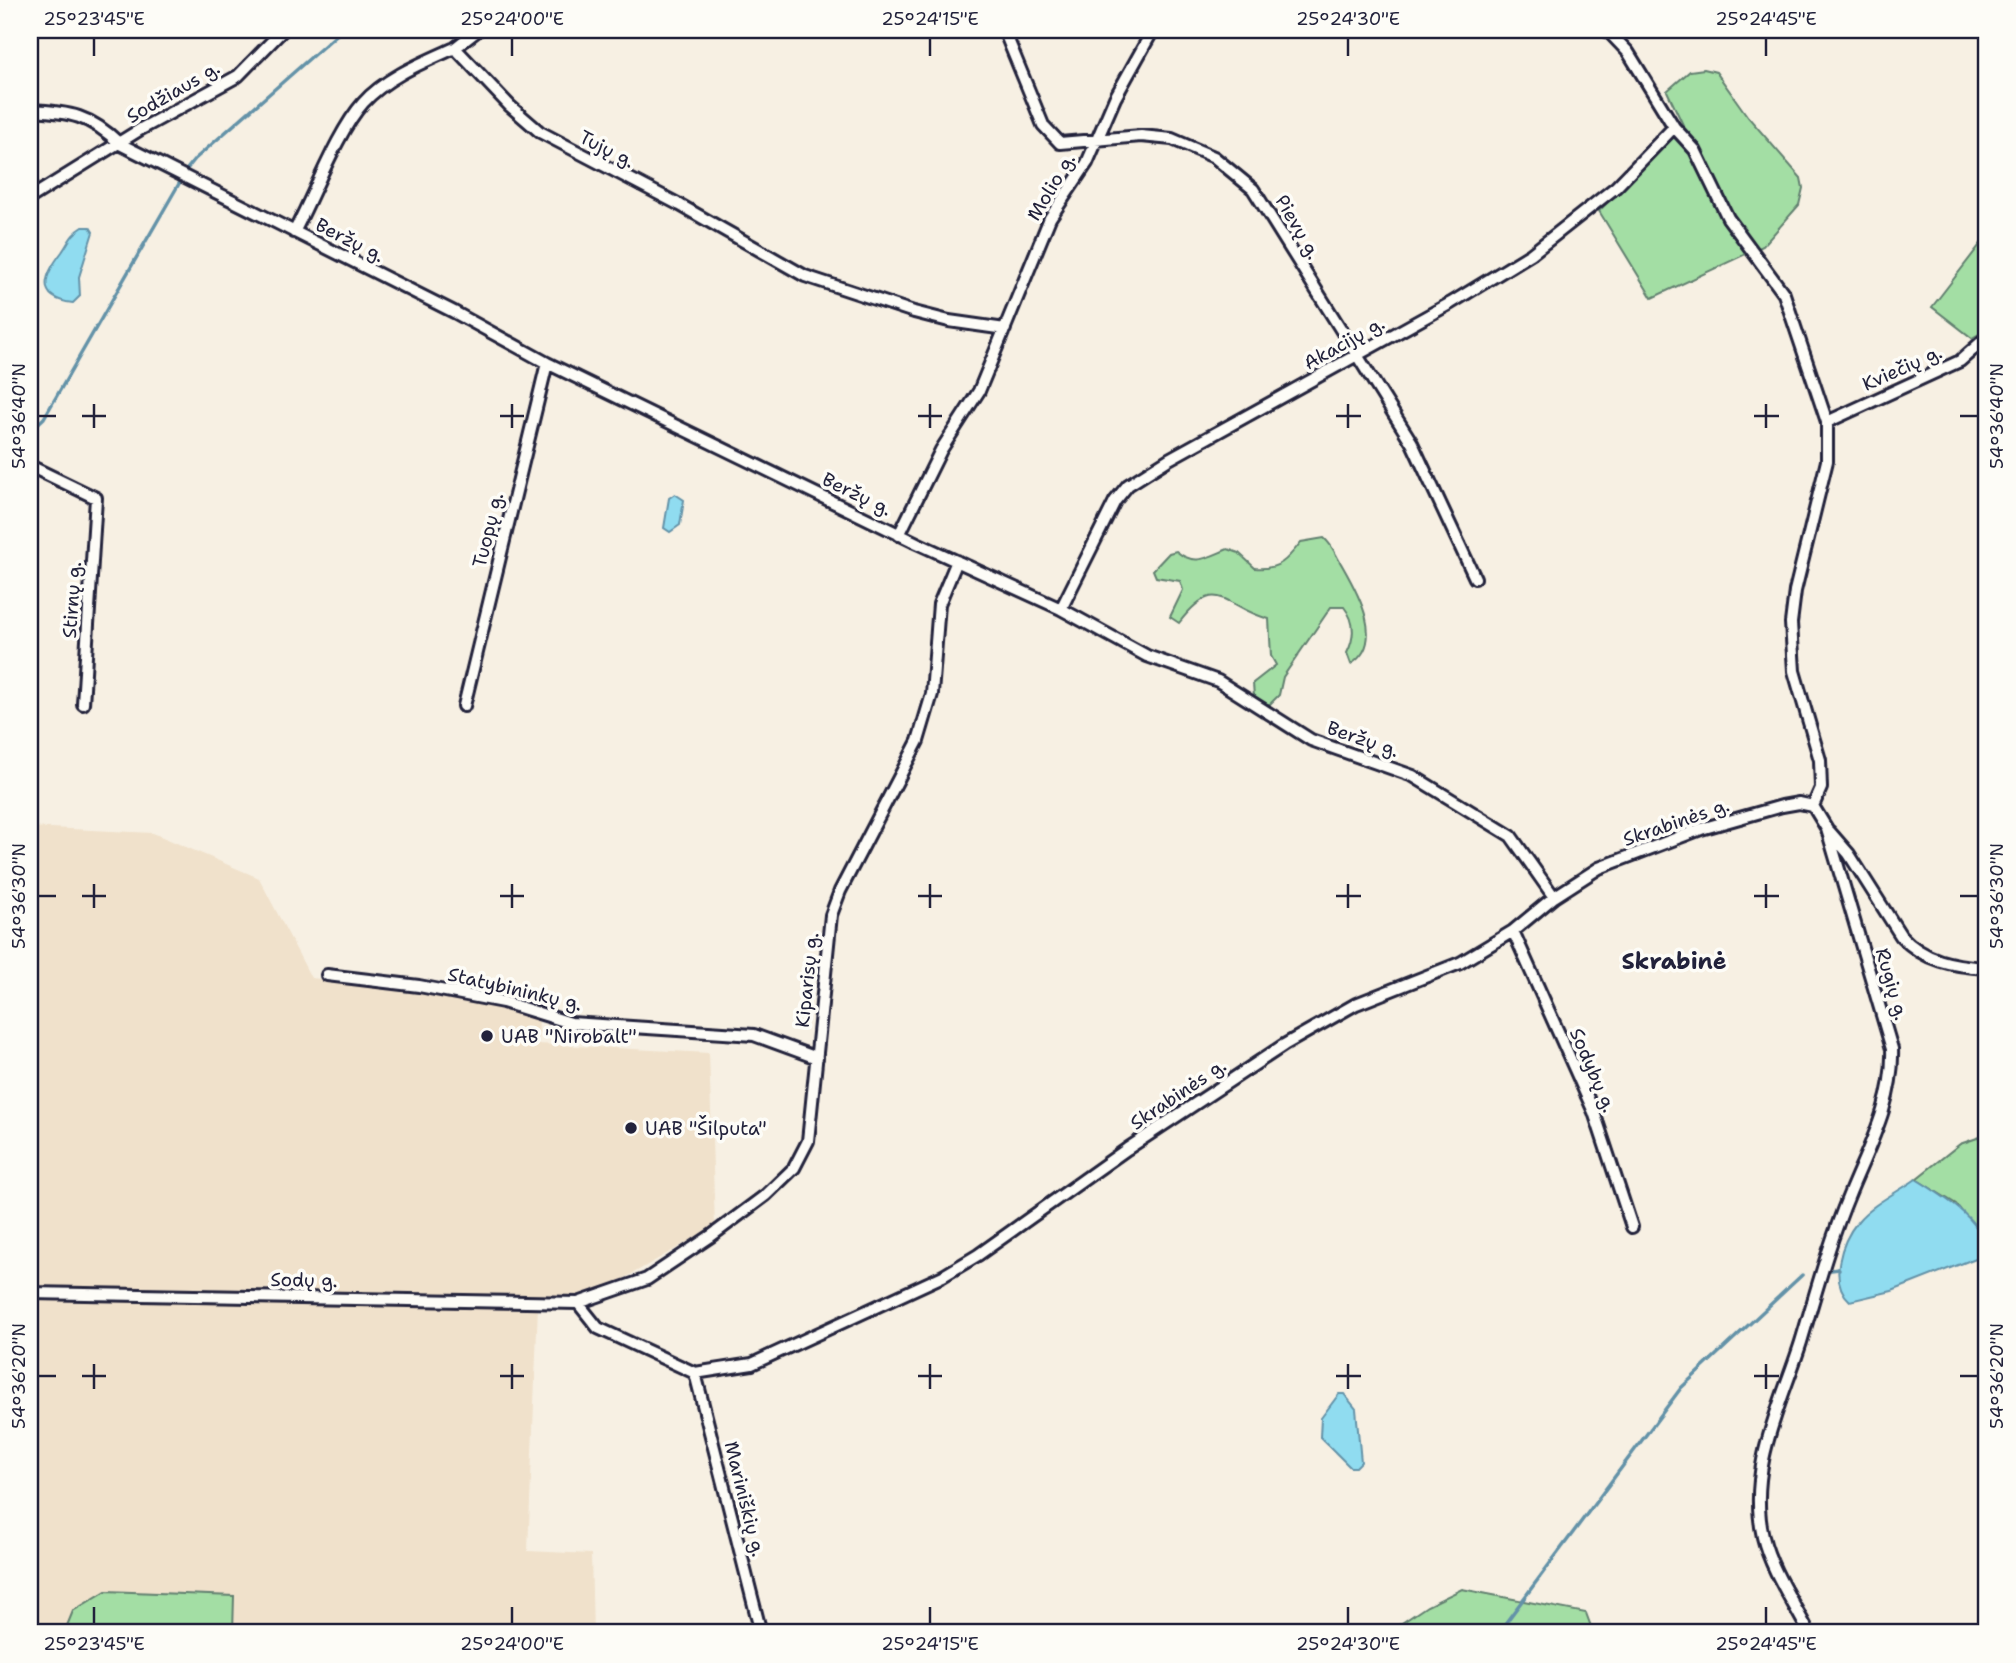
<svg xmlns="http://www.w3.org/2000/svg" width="2016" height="1663" viewBox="0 0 2016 1663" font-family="'Shantell Sans',sans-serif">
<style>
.built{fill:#f0e1cb}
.green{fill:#a3dea4;stroke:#628070;stroke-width:2}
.water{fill:#90dcf0;stroke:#6492a8;stroke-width:2}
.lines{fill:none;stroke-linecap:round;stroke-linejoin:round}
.stream{stroke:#6492a8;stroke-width:3.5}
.minor-casing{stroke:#22223b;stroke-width:16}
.minor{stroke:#fdfcf7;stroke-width:10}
.ticks{fill:none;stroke:#22223b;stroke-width:2.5}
.poi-dot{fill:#22223b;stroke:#fdfcf7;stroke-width:2.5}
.labels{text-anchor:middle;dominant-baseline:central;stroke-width:7;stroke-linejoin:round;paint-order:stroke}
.street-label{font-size:19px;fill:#22223b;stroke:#fdfcf7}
.poi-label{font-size:19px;fill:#22223b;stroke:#fdfcf7;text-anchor:start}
.quarter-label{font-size:23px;font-weight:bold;fill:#22223b;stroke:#fdfcf7}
.neatline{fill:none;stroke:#22223b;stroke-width:2.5}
.ticks-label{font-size:18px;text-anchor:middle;fill:#22223b}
</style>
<rect width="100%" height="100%" fill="#f7f0e3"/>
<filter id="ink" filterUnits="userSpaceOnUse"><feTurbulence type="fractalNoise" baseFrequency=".0143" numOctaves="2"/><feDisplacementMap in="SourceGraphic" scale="14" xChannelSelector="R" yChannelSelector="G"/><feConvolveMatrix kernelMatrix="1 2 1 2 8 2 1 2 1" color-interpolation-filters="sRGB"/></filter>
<g filter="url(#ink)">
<path class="built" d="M30,827L153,833L259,878L311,978L419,989L502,1005L539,1017L538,1044L709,1053L715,1226L592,1297L30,1288Z
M30,1299L538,1306L528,1551L591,1554L593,1633H233V1596L73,1611L64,1633H30Z"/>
<path class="green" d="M1704,69L1716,72L1748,117L1801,178L1803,188L1799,205L1763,246L1652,298L1599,211L1684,127L1667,91L1690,71Z
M1986,237V330L1972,338L1932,307Z
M1324,538C1332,545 1334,551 1339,560C1353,585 1389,641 1351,664L1347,653C1355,637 1356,622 1344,607H1331L1283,677L1279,695L1270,704H1262L1254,697L1253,683L1276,665L1271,656L1269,619C1224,608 1218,572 1179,623L1170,617L1183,590L1180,581L1156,577L1153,570L1169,553L1176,551C1195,567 1208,557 1228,549L1239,553L1255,568C1279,570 1287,560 1301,542Z
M1986,1135V1242L1956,1204L1916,1179L1960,1144Z
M1462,1589L1586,1613L1593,1632L1387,1633L1427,1606Z
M106,1591L234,1596L233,1633H64L73,1611Z"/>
<path class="water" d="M83,227H90L93,232L79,277L80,296L73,303C34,298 45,274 62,252C69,242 71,234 83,227Z
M675,494L684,500L680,525L670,532L664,528L669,498Z
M1916,1179C1941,1195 1986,1221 1986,1254L1892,1291L1850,1301C1828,1281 1841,1242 1858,1221C1872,1204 1898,1192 1916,1179Z
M1339,1394H1344L1356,1409L1361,1462L1356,1467H1350L1320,1437L1321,1418Z"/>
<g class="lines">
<path class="stream" d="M187,169L195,159L342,30
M30,431L44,418L180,182
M1831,1270L1839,1269
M1498,1633L1681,1388L1802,1275"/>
<defs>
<path id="minor" d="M1004,30L1043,125L1060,143L1141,136L1172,139L1214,157L1253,189L1412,443L1475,578
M1607,30L1628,52L1674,127L1695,150L1728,218L1784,294L1827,422V461L1795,591L1791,623L1794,671L1820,760L1821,788L1813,806
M455,48L478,30
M30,110C70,112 90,115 120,144L454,312L547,363L917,543L1061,609L1147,656L1218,681L1311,740L1413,776L1511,836L1554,897
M30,198L141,129L238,76L283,30
M294,232C314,195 337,132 363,103C386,77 424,62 455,48L510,106L540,132L680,205L805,276L914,312L949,321L1005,329
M1827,422L1960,361L1986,338
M30,466L96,498L83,704
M899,535L941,450L979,391L1050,218L1087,163L1115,98L1153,30
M1061,609L1115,501L1128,485L1169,459L1451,303L1531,254L1616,187L1674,127
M464,706L547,363
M1829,831L1849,854L1901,936C1924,961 1953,966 1986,968
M1513,931L1594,1112L1632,1227
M327,975L419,986L503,1002L571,1023L754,1035L817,1058
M30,1293L578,1303L647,1279L711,1236L766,1195L794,1168L808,1141L831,915L840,891L918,741L932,694L939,604L957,561
M578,1303L598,1328L695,1373L752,1364L943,1276L978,1255L1127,1149L1284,1045L1356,1004L1460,963L1513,931L1554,897L1599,868L1701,829L1782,806L1799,803L1813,806
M695,1373L761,1633
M1809,1633C1794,1603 1771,1570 1763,1537C1747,1468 1781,1405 1801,1342C1816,1292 1829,1243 1849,1195C1868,1148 1894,1102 1892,1049L1827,829L1813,806"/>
</defs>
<use href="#minor" class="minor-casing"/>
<use href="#minor" class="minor"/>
</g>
</g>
<path class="ticks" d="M94,38V56M512,38V56M930,38V56M1348,38V56M1766,38V56M94,404V428M512,404V428M930,404V428M1348,404V428M1766,404V428M38,416H56M82,416H106M500,416H524M918,416H942M1336,416H1361M1754,416H1779M1960,416H1978M94,884V908M512,884V908M930,884V908M1348,884V908M1766,884V908M38,896H56M82,896H106M500,896H524M918,896H942M1336,896H1361M1754,896H1779M1960,896H1978M94,1364V1389M512,1364V1389M930,1364V1389M1348,1364V1389M1766,1364V1389M38,1376H56M82,1376H106M500,1376H524M918,1376H942M1336,1376H1361M1754,1376H1779M1960,1376H1978M94,1607V1624M512,1607V1624M930,1607V1624M1348,1607V1624M1766,1607V1624"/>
<g class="poi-dot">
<circle cx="487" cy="1036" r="7"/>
<circle cx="631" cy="1128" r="7"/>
</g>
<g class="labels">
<g class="street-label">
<text transform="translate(173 92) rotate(-30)">Sodžiaus g.</text>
<text transform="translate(607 149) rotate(27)">Tujų g.</text>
<text transform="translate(1051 187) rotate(-59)">Molio g.</text>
<text transform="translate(1298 227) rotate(60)">Pievų g.</text>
<text transform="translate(350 240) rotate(27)">Beržų g.</text>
<text transform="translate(1344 343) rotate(-29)">Akacijų g.</text>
<text transform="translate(1902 368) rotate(-24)">Kviečių g.</text>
<text transform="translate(857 494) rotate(26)">Beržų g.</text>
<text transform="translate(488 530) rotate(-76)">Tuopų g.</text>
<text transform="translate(72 600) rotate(-86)">Stirnų g.</text>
<text transform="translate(1363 739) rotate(19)">Beržų g.</text>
<text transform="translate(1676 822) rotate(-19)">Skrabinės g.</text>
<text transform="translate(807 980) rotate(-84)">Kiparisų g.</text>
<text transform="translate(1892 984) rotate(74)">Rugių g.</text>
<text transform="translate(515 989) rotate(13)">Statybininkų g.</text>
<text transform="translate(1593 1070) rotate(67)">Sodybų g.</text>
<text transform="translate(1178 1094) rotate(-34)">Skrabinės g.</text>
<text transform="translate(304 1280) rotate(1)">Sodų g.</text>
<text transform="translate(745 1499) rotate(76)">Mariniškių g.</text>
</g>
<g class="poi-label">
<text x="501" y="1036">UAB "Nirobalt"</text>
<text x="645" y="1128">UAB "Šilputa"</text>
</g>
<g class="quarter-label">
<text x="1674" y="961">Skrabinė</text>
</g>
</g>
<rect width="2016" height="1663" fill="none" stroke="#fdfcf7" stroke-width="77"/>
<rect x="38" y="38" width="1940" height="1586" class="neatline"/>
<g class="ticks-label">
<text x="94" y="25">25°23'45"E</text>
<text x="512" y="25">25°24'00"E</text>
<text x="930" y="25">25°24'15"E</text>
<text x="1348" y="25">25°24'30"E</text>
<text x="1766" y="25">25°24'45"E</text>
<text transform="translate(19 416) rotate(-90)" y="6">54°36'40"N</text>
<text transform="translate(1997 416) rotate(-90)" y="6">54°36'40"N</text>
<text transform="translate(19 896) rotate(-90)" y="6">54°36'30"N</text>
<text transform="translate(1997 896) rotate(-90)" y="6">54°36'30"N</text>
<text transform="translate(19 1376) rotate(-90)" y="6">54°36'20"N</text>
<text transform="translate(1997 1376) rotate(-90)" y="6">54°36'20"N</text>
<text x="94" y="1650">25°23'45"E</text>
<text x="512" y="1650">25°24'00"E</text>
<text x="930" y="1650">25°24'15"E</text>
<text x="1348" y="1650">25°24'30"E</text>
<text x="1766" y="1650">25°24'45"E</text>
</g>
</svg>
